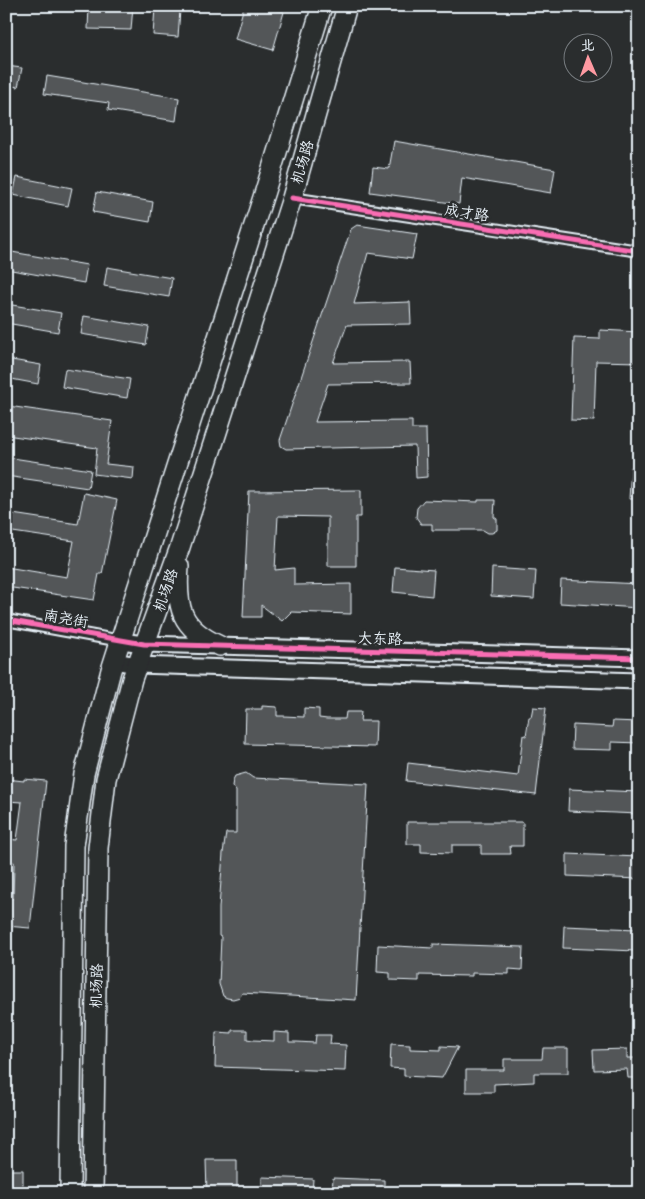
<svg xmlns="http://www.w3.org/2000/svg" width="645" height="1199" viewBox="0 0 645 1199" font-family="Delius,'LXGW WenKai TC',sans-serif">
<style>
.building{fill:#535759;stroke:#e8f1f8}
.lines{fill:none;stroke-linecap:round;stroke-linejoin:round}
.street-casing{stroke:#e8f1f8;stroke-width:14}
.secondary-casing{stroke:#e8f1f8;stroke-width:19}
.highway-casing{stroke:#e8f1f8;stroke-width:22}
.street{stroke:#2a2d2e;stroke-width:10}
.secondary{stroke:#2a2d2e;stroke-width:15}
.highway{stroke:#2a2d2e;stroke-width:19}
.cycleway-casing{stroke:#2a2d2e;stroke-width:8}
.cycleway{stroke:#f96db3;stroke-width:5}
.labels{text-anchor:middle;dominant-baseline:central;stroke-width:5;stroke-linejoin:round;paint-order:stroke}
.street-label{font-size:15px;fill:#e8f1f8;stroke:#2a2d2e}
</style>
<rect width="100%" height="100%" fill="#2a2d2e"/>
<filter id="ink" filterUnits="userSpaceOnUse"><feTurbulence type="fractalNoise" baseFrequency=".02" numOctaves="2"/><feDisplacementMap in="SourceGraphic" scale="10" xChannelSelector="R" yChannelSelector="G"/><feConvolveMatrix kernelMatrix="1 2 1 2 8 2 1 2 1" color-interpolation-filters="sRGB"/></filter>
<g filter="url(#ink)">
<path class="building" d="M89,6H133L131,30L88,29Z
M244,6H264L284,12L273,50L235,39Z
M155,8L180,10L178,37L153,35Z
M6,66L22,68L18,87L6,85Z
M47,76L179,98L176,121L108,110L109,103L44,94Z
M394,141L555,169L551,193L462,178L459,204L370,192L373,167L389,169Z
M17,177L72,188L68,206L13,195Z
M97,192L153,202L150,222L93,212Z
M357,225L417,234L412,259L368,253L354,304L410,302L411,324L347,325L333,363L410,362L411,383L328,384L315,422L412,421V429H426L427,477L416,478L415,446L286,449L281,446L280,440L351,229Z
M6,251L87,265L84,283L6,269Z
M107,267L172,278L169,297L104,286Z
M6,304L61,313L58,332L6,323Z
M84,316L149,327L146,345L81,334Z
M600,330L639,332V362L596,361L594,421L571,420L574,338L600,339Z
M6,359L41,365L38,384L6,378Z
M65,369L130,379L127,398L62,387Z
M8,406L112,421L106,464L134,467L133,479L94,474L97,448L6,435Z
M6,457L91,470L88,488L6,476Z
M631,467H639V499H629Z
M361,490V517H356V566H328V517L278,516L275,570L294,568V585L351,584V614L291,612L282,621L261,605V617H243L249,491Z
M84,493L117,500L102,574H99L94,600L6,587V567L67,577L74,541L6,531V513L78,524Z
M424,500L478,502V500H495L494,517L497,519V530L492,533H488L483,530H432V524H421L416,517L417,508Z
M395,567L434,570L432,596L393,592Z
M492,568L536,571L534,599L491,596Z
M561,580L639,584V608L560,603Z
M262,706L277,707V716H283L304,717V708L319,709V718L327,719H345L346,712H361L360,721H376L375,747L245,744L246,709H262Z
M533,707L546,708L536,795L406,781L408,763L518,776L523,735L526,736L529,717H531Z
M613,721L639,722V743L612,742V750L572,749L573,725L612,727Z
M246,773L253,778L368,784L356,1000L242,993L240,997L233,999L227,998L223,996L219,984L221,937L219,936V908L223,853L226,833H236V791L232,786L233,780L235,776Z
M6,779L24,781V779L46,781L30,928L6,926V898H13L14,862L6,861V839L17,840L22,802L6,801Z
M569,789L639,792V814L568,811Z
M407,822H523V846H510L511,854H481V845H452V853L421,852V844H407Z
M567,854L639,857V879L567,876Z
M564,926L637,929L636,951L563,948Z
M433,944L523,947L522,970L509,969V974L472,973V976L419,975V981L390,980V973L377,972L378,945L433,948Z
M232,1030H247V1039L253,1040L274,1041V1032L289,1033V1042H297L315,1043L316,1035H331L330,1044L346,1045L345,1071L215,1067L216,1032L232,1033Z
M391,1044L410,1045V1049L441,1050V1046L458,1047L442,1078L404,1076V1069L390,1068Z
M543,1048H568V1073H534V1082L494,1084V1092H466V1070H504V1059H542Z
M627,1049V1058H639V1078H628L627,1069L594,1070L593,1050Z
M206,1160H237V1193H207Z
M6,1170H23V1193H6Z
M262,1177L313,1179L312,1193H262Z
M333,1178L384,1180V1193H332Z"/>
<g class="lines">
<defs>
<path id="street" d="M292,198L639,251
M6,620L121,641"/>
<path id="secondary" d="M121,641L144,644L639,658
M114,661L137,665L639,681"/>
<path id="highway" d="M179,566C176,608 180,628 220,646
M70,1193L74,846L84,774L111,670L265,191L322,6
M93,1193L98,848L106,779L132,679L180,547L292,198L347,6"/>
</defs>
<use href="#street" class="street-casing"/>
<use href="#secondary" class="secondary-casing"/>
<use href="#highway" class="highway-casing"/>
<use href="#street" class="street"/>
<use href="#secondary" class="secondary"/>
<use href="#highway" class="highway"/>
<defs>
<path id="cycleway" d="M292,198L639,251
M6,620L144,644L639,658"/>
</defs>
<use href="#cycleway" class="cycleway-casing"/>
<use href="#cycleway" class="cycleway"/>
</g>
</g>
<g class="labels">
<g class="street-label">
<text transform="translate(302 162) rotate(-74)">机场路</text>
<text transform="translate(467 212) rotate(9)">成才路</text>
<text transform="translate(165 590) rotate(-71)">机场路</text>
<text transform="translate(66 618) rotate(10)">南尧街</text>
<text transform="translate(380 638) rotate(2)">大东路</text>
<text transform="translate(96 986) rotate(-89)">机场路</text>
</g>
</g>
<rect width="645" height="1199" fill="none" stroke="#2a2d2e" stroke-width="25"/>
<rect x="12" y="12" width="620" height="1174" fill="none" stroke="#e8f1f8" stroke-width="2" filter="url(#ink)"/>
<g transform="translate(588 58) rotate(358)"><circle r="24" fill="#2a2d2e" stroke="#767b7f"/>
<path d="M0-4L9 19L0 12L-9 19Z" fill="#ff9aa2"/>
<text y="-8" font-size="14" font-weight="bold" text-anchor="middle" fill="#e8f1f8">北</text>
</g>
</svg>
